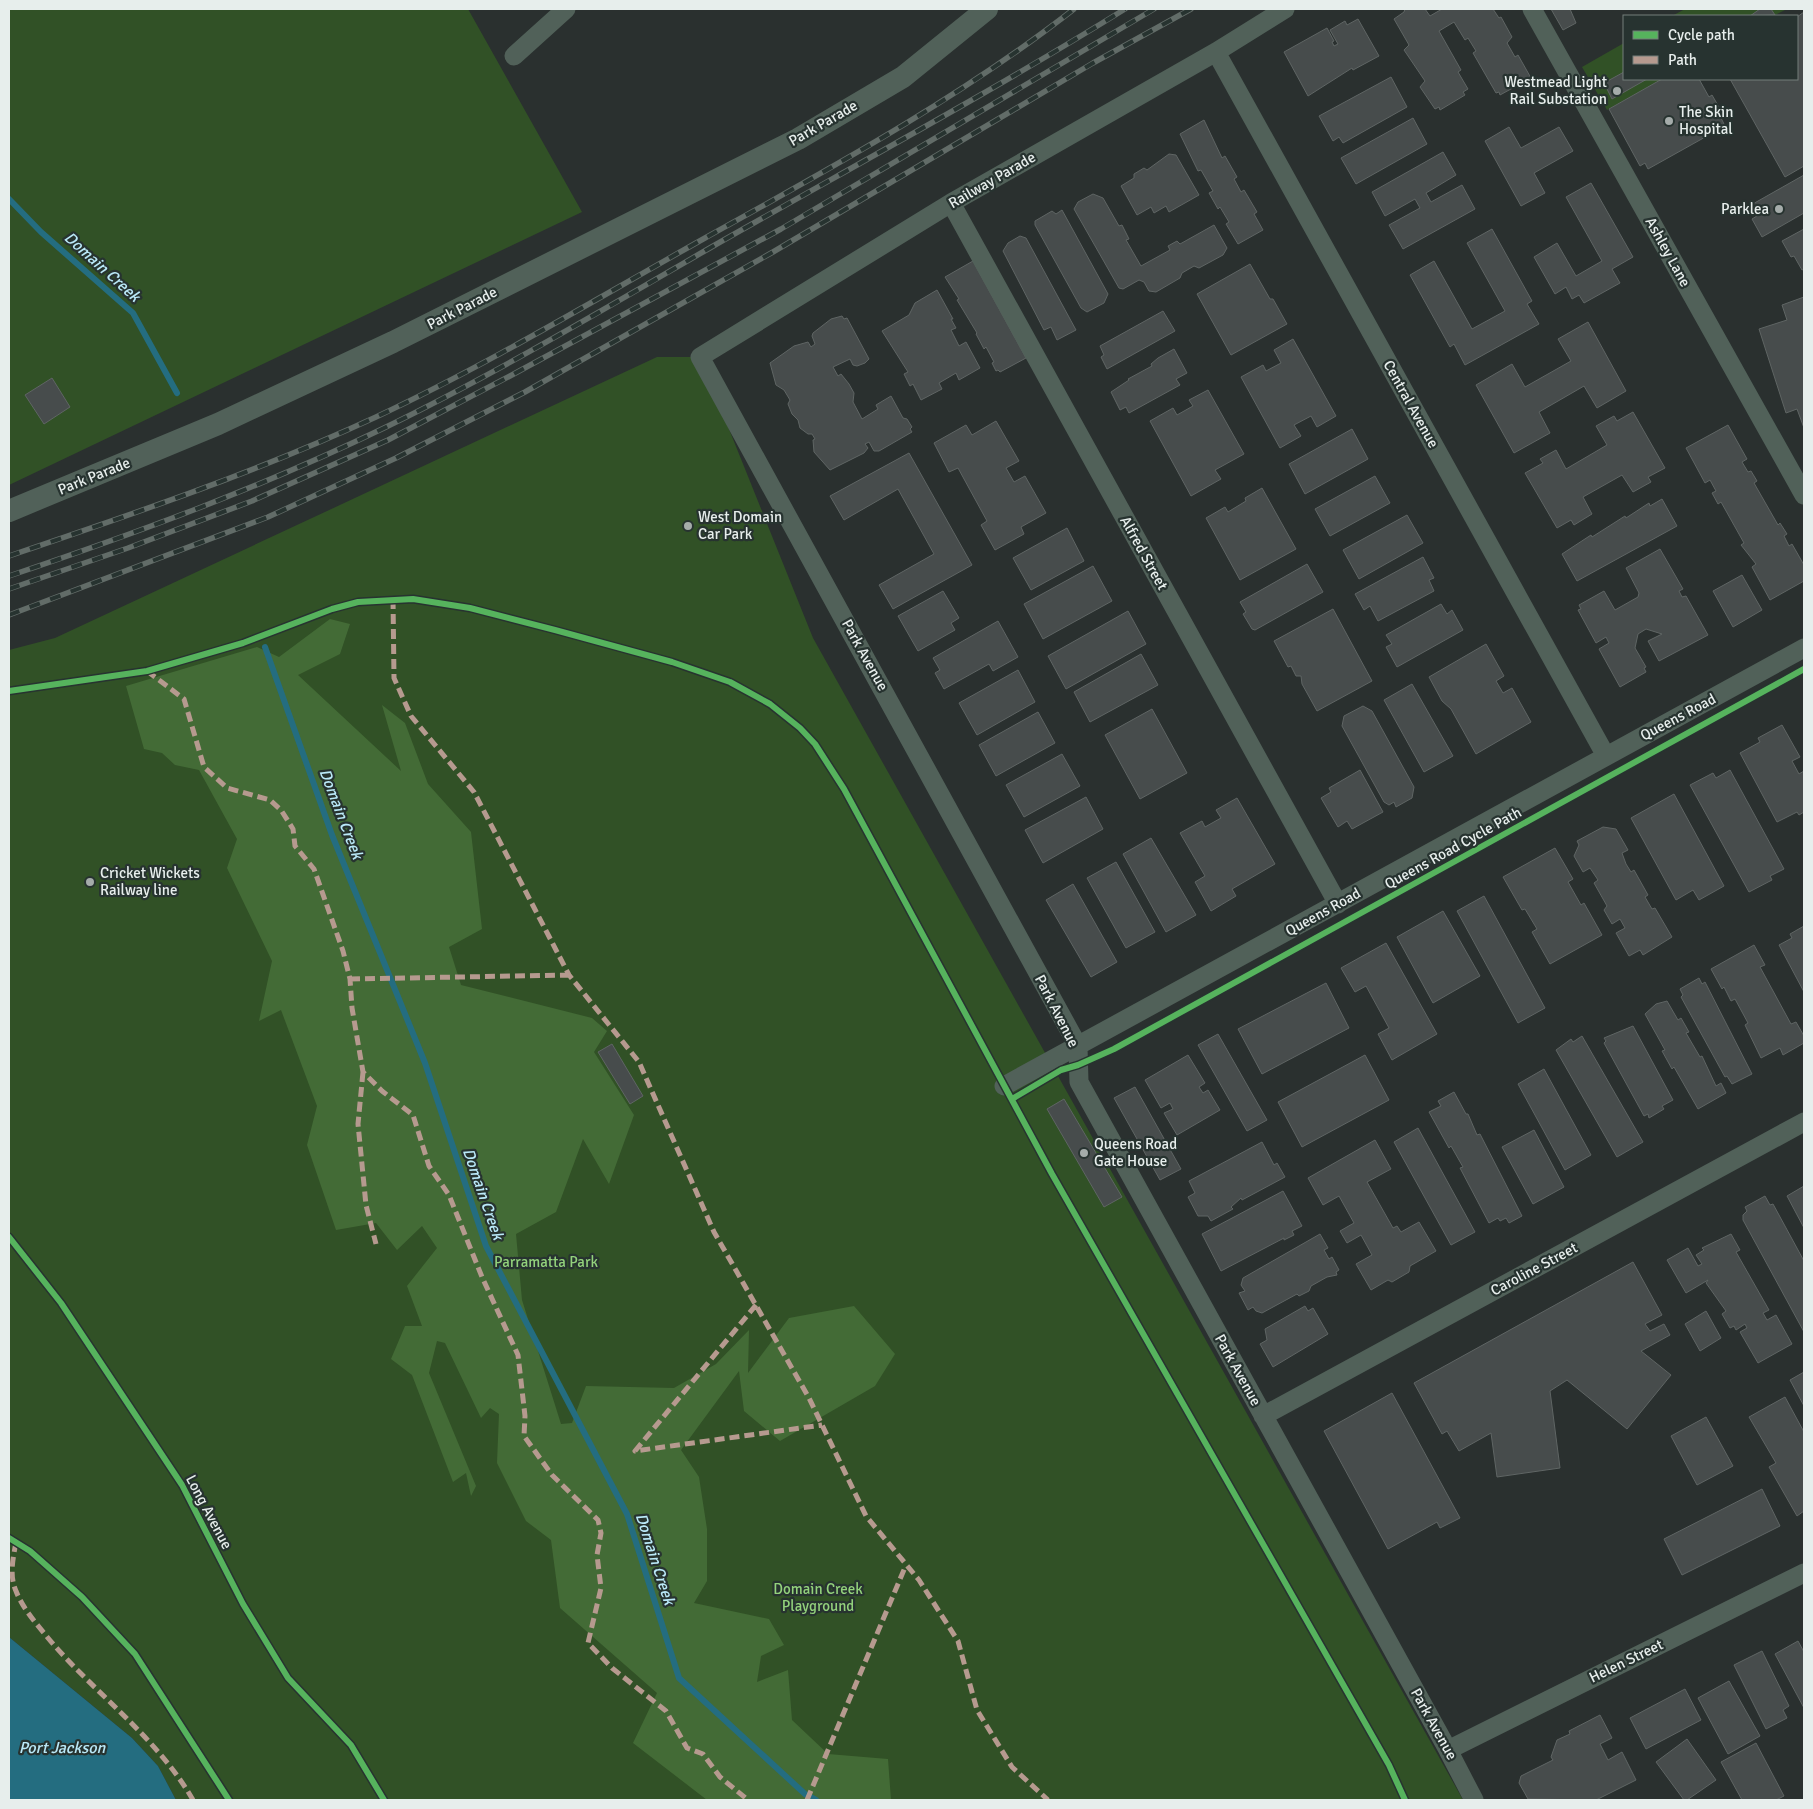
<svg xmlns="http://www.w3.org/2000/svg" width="1813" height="1809" viewBox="0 0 1813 1809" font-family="Signika,sans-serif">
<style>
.green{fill:#315126}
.forest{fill:#436b36}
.water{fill:#246d80}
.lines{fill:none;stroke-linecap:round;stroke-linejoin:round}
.stream{stroke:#246d80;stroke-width:6}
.building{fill:#474c4c;stroke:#5f6564}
.minor{stroke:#516159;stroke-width:19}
.tertiary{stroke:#516159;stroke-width:22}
.rail-casing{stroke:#626c68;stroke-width:5.5}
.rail{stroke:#273330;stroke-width:4;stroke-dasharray:11;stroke-linecap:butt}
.quiet{stroke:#b69a8f;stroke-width:5;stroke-dasharray:10 5;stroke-linecap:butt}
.cycleway-casing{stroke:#273330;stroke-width:9}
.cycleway{stroke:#56b35d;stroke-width:6}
.poi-dot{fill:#a5acaa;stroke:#273330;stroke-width:2}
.labels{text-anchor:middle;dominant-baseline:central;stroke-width:4.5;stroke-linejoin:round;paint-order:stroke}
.poi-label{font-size:15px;fill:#e7eeec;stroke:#273330;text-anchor:start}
.street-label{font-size:15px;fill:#e7eeec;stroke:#273330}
.park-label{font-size:15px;fill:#93d27c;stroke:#273330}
.water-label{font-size:16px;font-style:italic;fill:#bae9f8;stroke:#273330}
</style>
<rect width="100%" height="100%" fill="#2a302f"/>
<path class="green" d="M9,9H468L582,212L9,485Z
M1685,9H1787L1773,16H1672Z
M1624,43V79H1662L1607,110L1582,67Z
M657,357H700L813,638L1463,1800H176L158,1766L132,1738L9,1637V650L55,638Z"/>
<path class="forest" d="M330,619L350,624L340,654L298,675L401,771L382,705L405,723L428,784L471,832L482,929L449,947L461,985L592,1018L607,1031L594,1052L634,1115L609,1184L583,1139L556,1212L516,1234L522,1300L561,1424L572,1423L586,1386L674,1388L716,1364L749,1330L748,1373L789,1318L854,1306L895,1354L875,1386L780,1441L744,1411L739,1371L681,1450L699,1477L707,1529V1581L694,1603L769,1619L784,1645L761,1656L757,1682L788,1670L792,1720L828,1754L888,1759L891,1800H707L633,1743L657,1693L560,1608L551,1540L526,1521L497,1463L499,1414L490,1408L481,1418L445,1343L437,1341L429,1373L476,1486L471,1496L466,1473L453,1482L412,1375L391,1359L405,1326H422L407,1286L437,1248L422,1226L397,1250L376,1223L336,1230L307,1145L317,1106L281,1010L259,1021L272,961L227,868L237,839L199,770L175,765L162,753L144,749L126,686L257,647L279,657Z"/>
<path class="water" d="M9,1637L132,1738L158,1766L176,1800H9Z"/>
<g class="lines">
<path class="stream" d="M9,199L41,232L133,313L177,393
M265,647L332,835L425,1063L486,1246L627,1514L679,1678L805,1794L816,1800"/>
</g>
<path class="building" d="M1405,9H1425L1430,16L1442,9H1493L1499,18L1501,17L1512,37L1507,43L1515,57L1518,55L1531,78L1500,95L1499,92L1496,93L1473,53L1476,51L1468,38L1465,40L1454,22L1439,31L1461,70L1458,72L1468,89L1463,92L1465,95L1440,110L1439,107L1435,109L1420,87L1425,81L1404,50L1409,45L1394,19L1404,12Z
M1551,9H1570L1576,23L1563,30Z
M1760,9H1771L1775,15L1750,16Z
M1804,12V166L1785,177L1730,79H1797V17Z
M1358,19L1379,56L1353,70L1352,68L1308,96L1284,52L1327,28L1334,41L1332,42L1334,46L1338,44L1330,30L1345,21L1347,25Z
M1624,72V79H1647L1612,99L1604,83Z
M1391,77L1407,107L1343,143L1339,137L1333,141L1319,116Z
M1662,79H1699L1709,97L1712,95L1723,114L1720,116L1725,126L1648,169L1645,163L1640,166L1609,109Z
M1413,118L1427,144L1356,184L1341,158Z
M1204,120L1222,158L1225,156L1237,177L1234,179L1241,192L1244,190L1257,212L1254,214L1263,230L1238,244L1226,224L1229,222L1220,207L1218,209L1209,193L1213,191L1201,170L1198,171L1180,134Z
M1509,127L1521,148L1559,127L1573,151L1534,173L1545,193L1521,206L1485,141Z
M1443,152L1456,175L1426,193L1431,202L1462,185L1475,209L1403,249L1389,225L1420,208L1415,199L1385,216L1372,192Z
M1169,154L1176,155L1199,195L1169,212L1166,206L1154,213L1151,207L1137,215L1121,186L1134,178V174L1144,168L1147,170Z
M1804,175V213L1762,237L1752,219L1757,216L1751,205Z
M1591,183L1633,257L1612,269L1620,283L1584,303L1579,295L1572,299L1566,287L1555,294L1534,257L1557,243L1576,276L1602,261L1566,197Z
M1093,194L1103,198L1119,226L1122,225L1129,239L1126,240L1141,266L1170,250L1168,246L1177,241L1180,244L1214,225L1227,248L1223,255L1199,268L1194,266L1182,273L1180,278L1156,292L1149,291L1144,282L1139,280L1123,289L1119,288L1074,209L1078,202Z
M1062,210L1108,294L1104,303L1087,312L1081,308L1035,225V221L1052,211L1056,214Z
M1492,229L1532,301L1527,304L1539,324L1465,365L1454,344L1450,347L1410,275L1434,261L1472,329L1505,311L1467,243Z
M1804,229V269L1802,270L1794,256L1791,257L1782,241Z
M1020,236L1026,238L1076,330L1057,340L1051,327L1044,330L1003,251L1008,243Z
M973,261L1026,358L1000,372L998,370L996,371L992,363L994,362L986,347L984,349L976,334L977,333L957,300L959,299L945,277Z
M1250,264L1270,299H1273L1287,324L1231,355L1197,294Z
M937,290L953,319H951L956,328L951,330L959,346L966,342L980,368L959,380L956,373L939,383L942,389L921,400L913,384L910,386L904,374L908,372L882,331L909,315L915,303Z
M1804,297V428L1797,409L1786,413L1759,329L1787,320L1782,305Z
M1163,311L1175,331L1107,369L1101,357L1104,355L1100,346Z
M842,316L844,319L847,318L869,359L865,363L857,366L853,365L850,359L833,367L838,376L841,374L849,384L854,393L853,402L862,419L878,409L876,405L891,396L903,418L907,419L912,427L910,429L912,432L879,451H874L869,442L865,444L868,448L864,453L830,470L814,452L813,440L815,439L812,434H808L800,428L798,420L792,414L788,404L790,400L784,390L776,385L770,363L794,346L808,342L811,347L815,344L812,336L813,333L831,319Z
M1588,322L1626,391L1597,408L1584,386L1539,412L1550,433L1514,453L1476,385L1512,364L1525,387L1571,361L1558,339Z
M1293,339L1336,416L1317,427L1311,416L1294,425L1301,436L1280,448L1241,377L1263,365L1266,371L1281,363L1274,350Z
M1174,349L1187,373L1176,379L1180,385L1129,413L1126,407L1120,410L1111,392L1129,380L1128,379L1152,366L1151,364L1158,358Z
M52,378L70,407L44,424L25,395Z
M1208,390L1244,454L1215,470L1221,479L1191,496L1150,421L1173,408L1177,415L1193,406L1189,400Z
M1633,412L1665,468L1648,477L1651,482L1633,492L1622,475L1583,497L1592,514L1574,525L1571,520L1557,528L1525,473L1543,463L1540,459L1556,450L1566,469L1607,445L1596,426L1614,416L1617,421Z
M996,421L1019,461L1006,468L1014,482L1025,476L1046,513L1021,527L1024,534L995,550L981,525L987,521L958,468L949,472L934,443L966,425L972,435Z
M1728,425L1747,459L1742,462L1748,472L1751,471L1757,481L1754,483L1778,525L1780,523L1787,534L1784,536L1789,546L1792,544L1804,565V581L1770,600L1752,567L1756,564L1741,545L1744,543L1721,502L1718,504L1712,493L1716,491L1710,480L1705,483L1686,448Z
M1352,429L1368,459L1305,494L1289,464Z
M909,453L972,565L893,609L879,585L934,554L898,489L844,520L830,496Z
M1375,476L1390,503L1330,536L1315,509Z
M1262,488L1296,549L1240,580L1206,518L1225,507L1228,512L1246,501L1245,498Z
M1662,499L1677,526L1577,581L1562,554L1591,535L1592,537L1625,516L1626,518L1649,503L1650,506Z
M1407,515L1423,543L1359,579L1343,550Z
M1067,528L1084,561L1031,590L1013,558Z
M1660,549L1683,589L1679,591L1682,597L1686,596L1708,635L1659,661L1648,641L1662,634L1646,629L1638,634L1635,648L1646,667L1644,668L1646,672L1620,687L1599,649L1609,643L1606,637L1596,643L1578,610L1581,609L1579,605L1604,591L1615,610L1638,597L1639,593L1626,568Z
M1423,557L1434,578L1429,580L1434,591L1378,621L1370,606L1364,610L1355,594Z
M1307,564L1323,592L1255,630L1252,629L1243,614L1246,612L1240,602Z
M1093,566L1112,601L1043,639L1024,604Z
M1742,575L1762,610L1733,627L1713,591Z
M943,591L959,618L951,623L955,630L918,651L898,616Z
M1441,604L1447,614L1452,610L1463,630L1397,667L1386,647L1392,644L1386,635Z
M1333,609L1372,681L1317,711L1302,684L1301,676H1296L1291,666L1288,667L1274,641Z
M1128,611L1146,644L1066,689L1048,656Z
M998,621L1018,657L993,671L989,664L944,689L935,673L940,670L933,658Z
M1486,644L1504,676L1496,681L1503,693L1512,688L1531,722L1476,754L1451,709L1442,701L1429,677Z
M1141,654L1158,685L1090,722L1074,692Z
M1018,670L1035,702L977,735L959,703Z
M1412,684L1453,756L1424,772L1384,700Z
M1363,706L1372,711L1414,787L1412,798L1396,807L1394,802L1389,805L1384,802L1342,726L1344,716Z
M1152,709L1187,773L1140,799L1105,735Z
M1038,712L1055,743L996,776L979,745Z
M1782,725L1800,757L1792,761L1799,774L1804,771V812L1799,815L1797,812L1777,822L1740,753L1760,742L1758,738Z
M1062,754L1080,786L1024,817L1006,785Z
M1360,770L1383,812L1352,829L1347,821L1338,827L1321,798L1331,792L1329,788Z
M1730,770L1784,869L1770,876L1772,880L1749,892L1690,785L1713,773L1716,778Z
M1674,794L1724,886L1699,900L1693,890L1676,900L1631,818Z
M1086,797L1103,829L1043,863L1025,830Z
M1237,798L1275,864L1232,889L1236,896L1211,911L1195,882L1205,876L1180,833L1202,821L1205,827L1221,818L1216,810Z
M1603,827L1616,829L1628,850L1622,853L1626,864L1631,872L1634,870L1648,895L1645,897L1652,909L1655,908L1672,937L1643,955L1640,950L1629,956L1616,933L1625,928L1620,919L1612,924L1604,910L1607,906L1594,883L1598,880L1590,868L1583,872L1574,856L1579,845L1577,841Z
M1151,838L1196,915L1166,932L1123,854Z
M1555,848L1573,879L1568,882L1581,905L1584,903L1602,935L1550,964L1532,932L1537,929L1525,909L1522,910L1503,877Z
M1116,862L1155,932L1126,948L1087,878Z
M1073,884L1117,962L1091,977L1046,900Z
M1484,896L1545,1008L1518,1023L1457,911Z
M1443,911L1480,976L1433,1003L1397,937Z
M1804,926V992L1779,945L1792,938L1790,934Z
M1386,943L1437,1034L1392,1060L1378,1034L1389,1028L1366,986L1355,992L1341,968Z
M1754,945L1765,965L1760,967L1791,1024L1796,1022L1804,1036V1043L1783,1055L1780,1048L1761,1058L1745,1025L1748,1023L1735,999L1731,1001L1724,987L1722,989L1711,969Z
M1699,978L1702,984L1705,982L1752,1074L1732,1084L1727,1076L1725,1077L1681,997L1683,995L1680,989Z
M1326,983L1349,1028L1262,1074L1238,1029Z
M1667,1001L1678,1020L1681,1018L1689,1032L1686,1033L1700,1057L1702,1056L1716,1086L1721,1083L1726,1093L1698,1109L1674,1067L1672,1069L1662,1051L1665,1050L1645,1014L1656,1004Z
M1633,1026L1673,1100L1662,1106L1664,1109L1649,1118L1648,1114L1644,1116L1604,1043L1606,1041L1604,1038Z
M1218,1034L1267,1120L1247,1131L1198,1045Z
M1582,1036L1643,1142L1617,1157L1556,1050L1571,1039L1573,1042Z
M612,1044L643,1096L630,1104L598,1052Z
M1188,1055L1205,1083L1199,1087L1203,1093L1208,1090L1220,1110L1177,1135L1164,1113L1173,1109L1170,1103L1161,1108L1145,1080Z
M1365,1055L1389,1100L1302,1147L1278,1102Z
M1544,1069L1591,1155L1565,1170L1518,1084Z
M1135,1087L1181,1169L1160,1180L1114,1098Z
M1454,1092L1466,1114H1468L1477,1135L1480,1134L1522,1216L1509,1223L1506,1218L1500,1221L1498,1218L1489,1223L1460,1168L1463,1167L1451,1146L1449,1148L1429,1112L1441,1106L1438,1101Z
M1064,1099L1122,1197L1104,1207L1047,1109Z
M1418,1128L1475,1232L1451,1245L1394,1142Z
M1534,1130L1564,1187L1533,1204L1502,1147Z
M1375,1140L1391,1169L1367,1182L1393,1228L1397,1226L1401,1232L1419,1222L1436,1251L1410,1266L1409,1272L1392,1282L1388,1280L1371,1290L1356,1264L1372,1255L1361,1235L1347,1243L1340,1231L1354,1223L1339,1196L1323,1205L1308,1178Z
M1262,1142L1274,1165L1277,1163L1285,1177L1242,1200L1241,1198L1231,1207L1233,1209L1211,1221L1208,1216H1198L1188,1197L1195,1193L1189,1181Z
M1804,1186V1228L1787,1196Z
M1283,1191L1302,1226L1292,1231L1294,1235L1284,1240V1238L1221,1271L1202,1234Z
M1765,1196L1770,1205L1773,1204L1804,1261V1332L1743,1220V1215L1747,1211L1745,1207Z
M1320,1234L1328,1248L1324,1250L1329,1259L1332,1257L1339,1270L1336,1272L1337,1275L1327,1277L1311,1286L1309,1291L1299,1296L1297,1294L1262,1313L1256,1311L1253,1307L1248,1310L1239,1293L1245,1291L1241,1285L1243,1278Z
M1731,1234L1740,1250L1736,1252L1769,1310L1763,1313L1767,1320L1776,1315L1792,1344L1758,1363L1740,1332L1747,1328L1745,1324L1736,1330L1734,1326L1730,1328L1722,1314L1726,1311L1706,1283L1708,1280L1686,1293L1667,1260L1688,1248L1698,1266L1702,1264L1696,1255L1704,1250L1702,1248Z
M1633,1262L1662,1315L1645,1324L1650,1331L1664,1324L1670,1335L1641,1351L1671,1375L1627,1429L1567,1380L1550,1391L1560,1468L1497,1477L1491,1433L1459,1451L1447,1431L1442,1434L1414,1383Z
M1305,1306L1308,1311L1313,1308L1328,1334L1273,1367L1260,1344L1267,1340L1265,1329Z
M1706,1311L1721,1338L1700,1351L1685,1324Z
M1804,1372V1406L1790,1380Z
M1392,1393L1460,1518L1440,1528L1437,1522L1388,1549L1324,1431Z
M1785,1397L1804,1432V1511L1797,1516L1769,1467L1776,1463L1749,1417Z
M1706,1417L1733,1466L1697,1485L1671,1436Z
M1762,1489L1780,1526L1682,1575L1664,1539Z
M1798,1641L1804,1652V1708L1775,1654Z
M1762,1651L1789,1706L1783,1710L1787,1718L1766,1729L1734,1665Z
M1729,1681L1760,1736L1728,1754L1698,1698Z
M1685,1689L1701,1720L1646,1749L1630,1718Z
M1600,1715L1612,1738L1600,1744L1608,1760L1622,1752L1636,1780L1596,1800L1528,1799L1519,1783L1521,1776L1553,1760L1551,1757L1557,1740L1570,1734L1569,1731Z
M1687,1739L1716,1780L1687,1800H1684L1656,1762Z
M1756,1743L1784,1796L1776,1800H1742L1721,1762Z"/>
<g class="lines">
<path class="minor" d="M1285,9L1216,52L951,203L700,357L1078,1046L1079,1082L1448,1750L1474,1800
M1532,9L1804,495
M1216,52L1606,756
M514,56L566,9
M951,203L1338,904
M1004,1086L1804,648
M1263,1416L1804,1122
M1448,1750L1804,1573"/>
<path class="tertiary" d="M9,511L218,424L393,342L798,139L903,77L987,9"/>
<defs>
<path id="rail" d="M9,556C133,514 257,472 376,417C489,364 596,299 705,238C831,168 960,98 1074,9
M9,576C137,533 262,487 384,428C497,373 606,308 715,245C852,167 991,92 1125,9
M9,589L128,548L252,501L388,440L510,376L781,229L1154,9
M9,615L268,517L396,458L525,392L773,252L1093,63L1191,9"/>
</defs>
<use href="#rail" class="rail-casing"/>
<use href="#rail" class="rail"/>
<path class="quiet" d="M393,599L394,678L411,716L474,792L569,975L639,1062L714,1232L809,1398L866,1516L919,1580L958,1641L977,1710L1012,1767L1048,1800
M147,671L184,699L204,767L227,788L270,800L281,810L293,829L295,846L314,869L343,951L350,979L352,1008L363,1072L382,1091L413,1115L429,1166L449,1195L482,1277L518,1355L525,1416L524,1436L552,1475L598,1520L601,1533L597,1555L601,1588L588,1643L612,1668L666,1711L687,1748L703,1754L720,1777L748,1800
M350,979L569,975
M363,1072L358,1124L366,1205L376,1244
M756,1305L635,1451L822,1425
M16,1542C13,1559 9,1575 16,1591C23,1609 36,1623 48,1638C94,1693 157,1737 193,1800
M807,1800L906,1565"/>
<defs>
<path id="cycleway" d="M9,691L147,671L243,643L332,609L358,602L413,599L470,608L555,630L672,662L730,682L770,704L800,728L815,744L844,789L1052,1174L1389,1765L1405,1800
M1012,1099L1061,1070L1078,1065L1114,1049L1804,669
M9,1237L61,1303L182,1485L243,1604L288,1678L351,1745L384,1800
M9,1538L30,1551L82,1597L135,1654L229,1800"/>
</defs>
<use href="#cycleway" class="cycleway-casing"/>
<use href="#cycleway" class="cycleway"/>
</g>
<g class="poi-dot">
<circle cx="1617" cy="91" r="5"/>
<circle cx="1669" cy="121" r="5"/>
<circle cx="1779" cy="209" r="5"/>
<circle cx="688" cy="526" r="5"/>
<circle cx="90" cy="882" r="5"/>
<circle cx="1084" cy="1153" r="5"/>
</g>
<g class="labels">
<g class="poi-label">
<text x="1607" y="82" text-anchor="end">Westmead Light<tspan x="1607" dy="17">Rail Substation</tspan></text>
<text x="1679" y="112">The Skin<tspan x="1679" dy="17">Hospital</tspan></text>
<text x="1769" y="209" text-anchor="end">Parklea</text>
<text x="698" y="517">West Domain<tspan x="698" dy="17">Car Park</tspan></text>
<text x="100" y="873">Cricket Wickets<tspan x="100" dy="17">Railway line</tspan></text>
<text x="1094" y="1144">Queens Road<tspan x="1094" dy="17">Gate House</tspan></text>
</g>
<g class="street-label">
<text transform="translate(823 123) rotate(-30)">Park Parade</text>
<text transform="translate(992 180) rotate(-30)">Railway Parade</text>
<text transform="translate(1668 252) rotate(61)">Ashley Lane</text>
<text transform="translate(462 308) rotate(-27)">Park Parade</text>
<text transform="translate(1411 404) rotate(61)">Central Avenue</text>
<text transform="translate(94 476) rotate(-22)">Park Parade</text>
<text transform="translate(1144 553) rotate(61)">Alfred Street</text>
<text transform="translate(865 655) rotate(61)">Park Avenue</text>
<text transform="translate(1678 717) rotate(-28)">Queens Road</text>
<text transform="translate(1453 848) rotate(-29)">Queens Road Cycle Path</text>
<text transform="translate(1323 912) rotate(-29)">Queens Road</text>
<text transform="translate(1057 1011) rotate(63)">Park Avenue</text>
<text transform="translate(1534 1269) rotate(-28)">Caroline Street</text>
<text transform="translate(1238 1370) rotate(61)">Park Avenue</text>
<text transform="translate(209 1512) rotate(62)">Long Avenue</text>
<text transform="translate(1626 1661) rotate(-26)">Helen Street</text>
<text transform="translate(1434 1724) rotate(61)">Park Avenue</text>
</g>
<g class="park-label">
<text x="546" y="1262">Parramatta Park</text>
<text x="818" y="1589">Domain Creek<tspan x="818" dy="17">Playground</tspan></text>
</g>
<g class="water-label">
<text transform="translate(102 267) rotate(42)">Domain Creek</text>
<text transform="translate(341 814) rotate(69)">Domain Creek</text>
<text transform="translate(483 1194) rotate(71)">Domain Creek</text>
<text transform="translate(655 1559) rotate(72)">Domain Creek</text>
<text x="62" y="1748">Port Jackson</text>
</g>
</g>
<rect width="1813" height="1809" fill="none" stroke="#e7eeec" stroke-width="20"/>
<rect x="1623" y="15" width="175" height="65" fill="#273330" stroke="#747e7b"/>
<rect x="1633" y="31" width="25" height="8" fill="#56b35d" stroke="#747e7b"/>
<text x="1668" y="40" font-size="15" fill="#e7eeec">Cycle path</text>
<rect x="1633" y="56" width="25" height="8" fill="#b69a8f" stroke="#747e7b"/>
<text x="1668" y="65" font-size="15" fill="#e7eeec">Path</text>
</svg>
